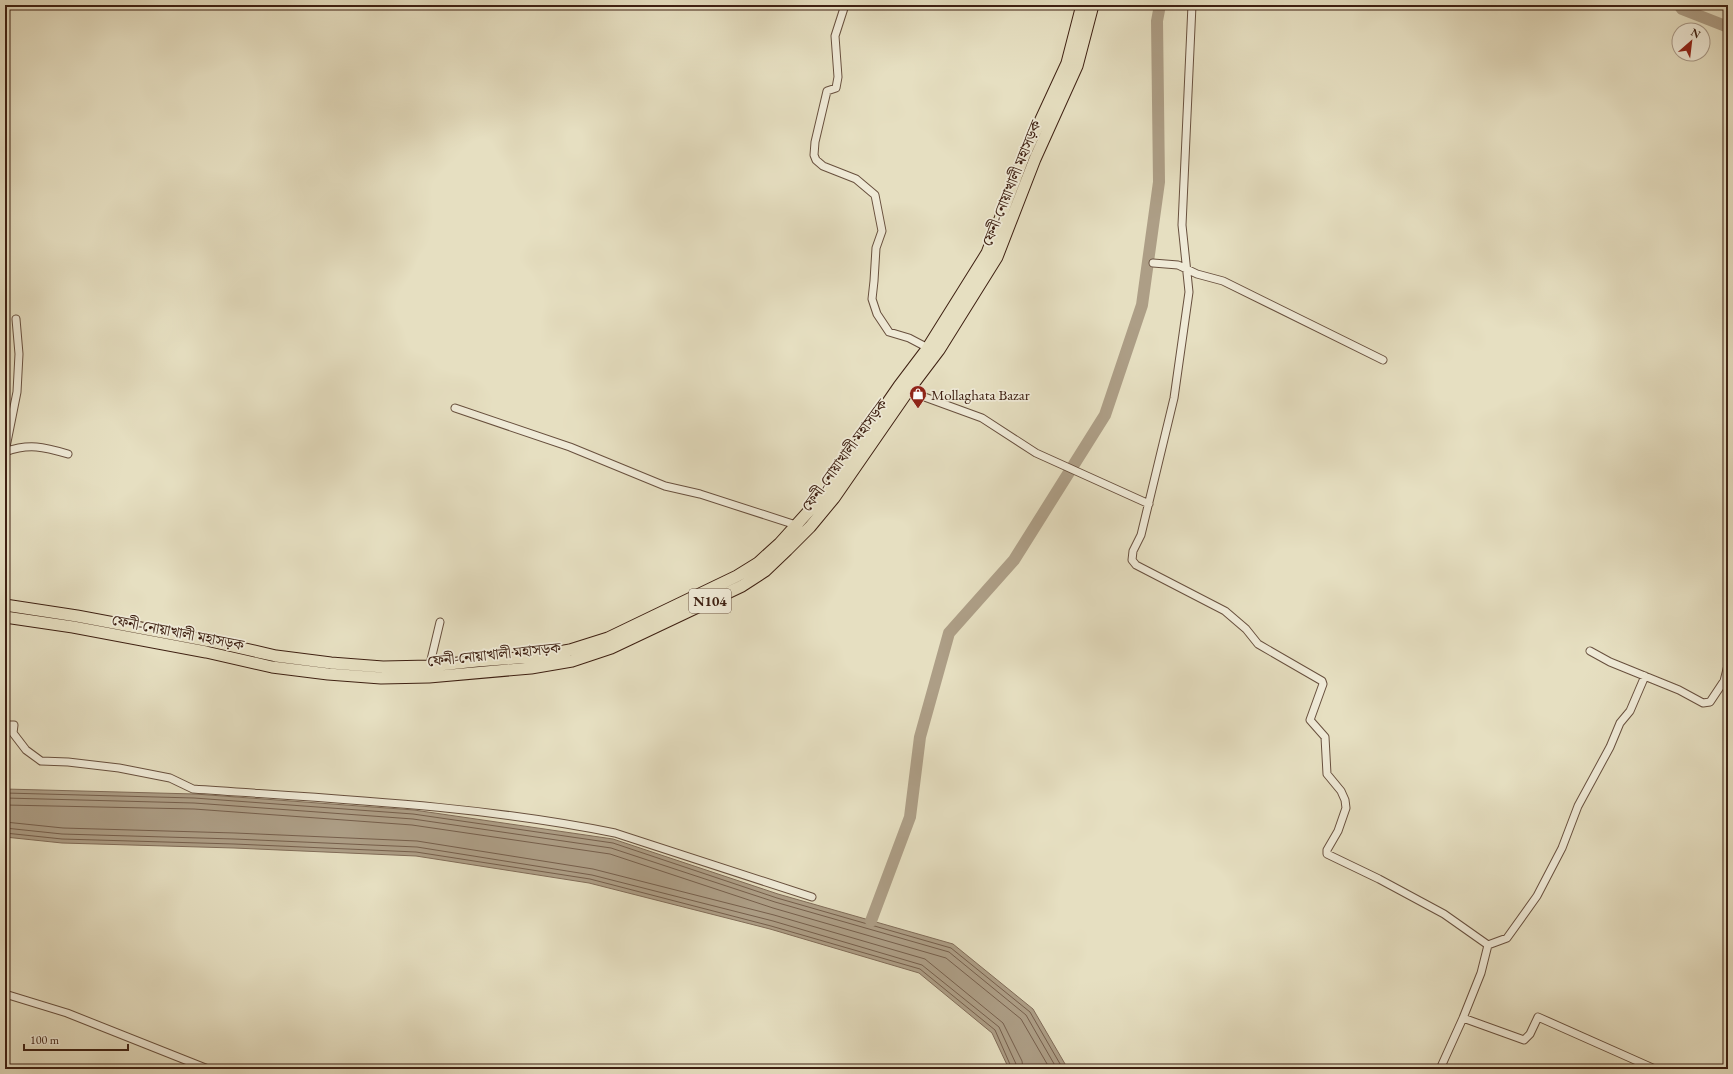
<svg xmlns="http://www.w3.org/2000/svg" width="1733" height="1074" viewBox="0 0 1733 1074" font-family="'EB Garamond','Noto Serif Bengali',serif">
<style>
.water{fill:#ad9e86;stroke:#816c58}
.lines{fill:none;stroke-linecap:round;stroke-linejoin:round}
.shore{stroke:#765f4c;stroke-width:1}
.river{stroke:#ad9e86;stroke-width:12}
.minor-casing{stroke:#68503e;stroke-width:9}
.highway-casing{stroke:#3e2012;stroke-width:13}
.minor{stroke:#efead7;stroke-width:7}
.highway{stroke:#e6dfc1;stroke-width:11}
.labels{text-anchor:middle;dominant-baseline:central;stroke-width:3.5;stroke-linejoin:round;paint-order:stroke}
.shield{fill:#efead7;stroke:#735d4d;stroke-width:1}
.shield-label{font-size:14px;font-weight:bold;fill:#3e2012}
.street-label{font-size:15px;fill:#3e2012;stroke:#efead7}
.poi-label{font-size:15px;fill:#3e2012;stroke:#efead7;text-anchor:start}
</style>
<rect width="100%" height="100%" fill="#e6dfc1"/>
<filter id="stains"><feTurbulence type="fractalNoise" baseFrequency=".005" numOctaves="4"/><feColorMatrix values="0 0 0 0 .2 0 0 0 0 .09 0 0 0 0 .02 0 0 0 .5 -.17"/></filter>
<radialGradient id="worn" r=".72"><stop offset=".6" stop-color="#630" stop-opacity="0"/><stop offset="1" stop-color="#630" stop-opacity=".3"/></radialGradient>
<path class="water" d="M5,789L195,794L414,810L613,839L778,894L953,944L1033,1009L1068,1069H1009L992,1033L919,973L770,929L589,883L416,856L234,848L62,843L5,837Z"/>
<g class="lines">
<path class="shore" d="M5,793L194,798L413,814L613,843L777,898L951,948L1030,1012L1063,1069
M5,798L194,803L413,819L611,848L775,902L949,952L1026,1015L1057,1069
M5,805L194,809L412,825L610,854L773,908L946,958L1021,1019L1050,1069
M5,822L63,828L235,833L417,841L593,869L774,915L925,959L1003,1023L1022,1061L1023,1069
M5,828L62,834L234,839L417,847L592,875L773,921L922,965L999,1027L1016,1064L1017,1069
M5,833L62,839L234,844L416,852L590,879L771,926L920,969L995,1030L1012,1069"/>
<path class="river" d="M1679,5L1682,9L1728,27
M871,921L910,817L920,737L949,633L1014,560L1105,415L1142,305L1159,182L1157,21L1160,5"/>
<defs>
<path id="minor" d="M845,5L835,36L838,77L836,88L827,91L815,142L814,155L816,160L823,166L856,179L875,195L882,231L876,248L874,281L872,299L877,314L889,332L909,338L930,349
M1192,5L1182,225L1189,292L1174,398L1141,535L1133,551L1132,560L1136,565L1225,611L1246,629L1258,644L1322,681L1323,684L1310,720L1325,737L1327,774L1341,791L1345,800L1346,808L1338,831L1327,850V854L1379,879L1444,914L1488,945
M1153,263L1178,265L1197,274L1223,281L1383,360
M908,391L982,418L1036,453L1149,504
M455,408L570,447L665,486L700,494L799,526
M5,452L17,392L19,354L16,319
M5,452C29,443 44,447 68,454
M1590,651L1610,662L1679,690L1703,703L1710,702L1724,681L1728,665
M429,668L440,622
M5,725H14L13,733L26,750L41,761L68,762L119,768L170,778L193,789C334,799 477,805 615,833L812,897
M1488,945L1507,938L1537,896L1562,848L1578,806L1610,747L1620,723L1630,711L1645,676
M5,994L67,1013L208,1069
M1463,1018L1524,1040L1530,1034L1538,1017L1655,1069
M1440,1069L1463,1018L1481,973L1488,945"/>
<path id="highway" d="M5,605L77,616L210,641L276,656L331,663L383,667L430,666L477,661L531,657L570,650L608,638L737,576L758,563L780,543L826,492L899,386L927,349L987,253L1024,156L1067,63L1082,5
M5,617L73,627L206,652L272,667L328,674L381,678L429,677L531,668L572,661L611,648L742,586L765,571L787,550L810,527L834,498L908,391L939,350L997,257L1035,159L1077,66L1093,5"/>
</defs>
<use href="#minor" class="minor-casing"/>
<use href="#highway" class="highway-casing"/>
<use href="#minor" class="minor"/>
<use href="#highway" class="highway"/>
</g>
<defs>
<symbol id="shop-pin" viewBox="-11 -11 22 30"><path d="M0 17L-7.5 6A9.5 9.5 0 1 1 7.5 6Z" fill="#8f2418" stroke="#efead7"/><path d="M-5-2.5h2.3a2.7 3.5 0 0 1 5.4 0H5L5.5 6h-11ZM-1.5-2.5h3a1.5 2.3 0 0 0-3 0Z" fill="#fff"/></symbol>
</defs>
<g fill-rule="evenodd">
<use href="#shop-pin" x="908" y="384" width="20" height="27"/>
</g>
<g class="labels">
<rect class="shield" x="689" y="589" width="42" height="24" rx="3"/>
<g class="shield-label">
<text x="710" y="601">N104</text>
</g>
<g class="street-label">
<text transform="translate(1011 183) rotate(-68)">ফেনী-নোয়াখালী মহাসড়ক</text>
<text transform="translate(844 455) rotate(-54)">ফেনী-নোয়াখালী মহাসড়ক</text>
<text transform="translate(178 632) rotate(11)">ফেনী-নোয়াখালী মহাসড়ক</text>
<text transform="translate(494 654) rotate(-6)">ফেনী-নোয়াখালী মহাসড়ক</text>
</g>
<g class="poi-label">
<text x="931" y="394">Mollaghata Bazar</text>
</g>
</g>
<rect width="1733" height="1074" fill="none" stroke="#e6dfc1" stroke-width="20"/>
<rect x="6" y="6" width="1721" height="1062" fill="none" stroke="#3e2012" stroke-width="2"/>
<rect x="10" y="10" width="1713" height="1054" fill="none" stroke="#3e2012"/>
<g transform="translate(1691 42) rotate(28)"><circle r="19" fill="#efead7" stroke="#a89988"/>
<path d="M0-3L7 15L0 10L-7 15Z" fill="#8f2418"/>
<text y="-6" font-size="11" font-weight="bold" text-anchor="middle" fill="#3e2012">N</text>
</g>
<path d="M24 1044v6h104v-6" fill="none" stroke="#3e2012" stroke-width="2"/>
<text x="30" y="1044" font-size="12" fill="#3e2012" stroke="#efead7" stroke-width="3" paint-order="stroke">100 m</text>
<rect width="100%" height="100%" filter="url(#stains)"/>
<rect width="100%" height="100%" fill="url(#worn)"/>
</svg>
